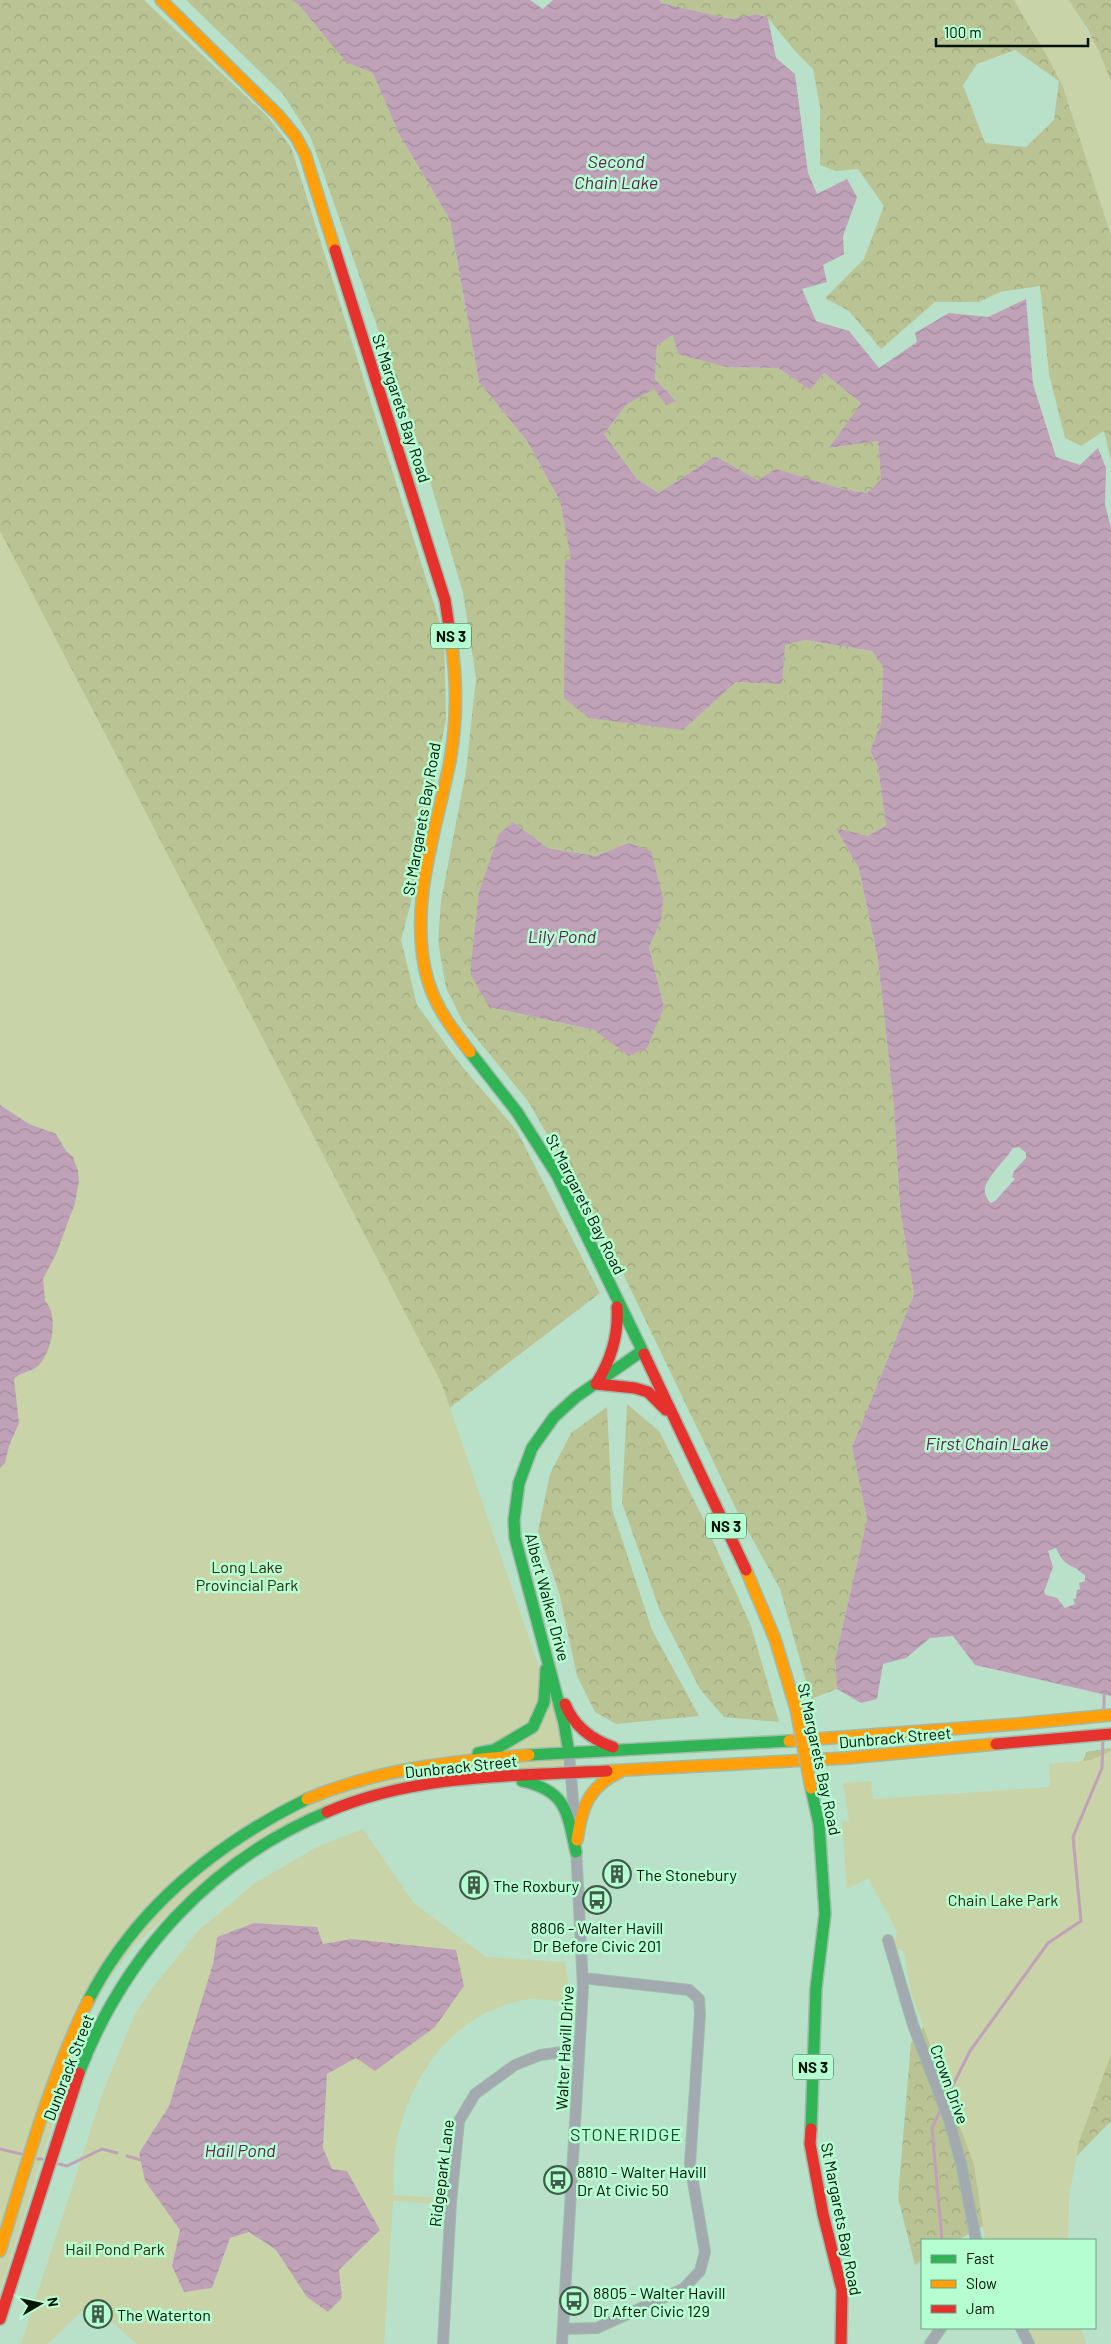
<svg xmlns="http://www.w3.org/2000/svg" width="1111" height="2344" viewBox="0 0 1111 2344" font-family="Barlow,sans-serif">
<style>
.forest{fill:url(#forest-crowns);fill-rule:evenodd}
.park{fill:#c9d3a8;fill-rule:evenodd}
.water{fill:url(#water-waves);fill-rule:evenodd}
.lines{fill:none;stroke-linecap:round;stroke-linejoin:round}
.stream{stroke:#bfa2b7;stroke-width:3}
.street-casing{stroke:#9fbcaa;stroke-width:12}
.fast-casing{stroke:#9fbcaa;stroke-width:14}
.slow-casing{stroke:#9fbcaa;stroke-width:14}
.jam-casing{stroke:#9fbcaa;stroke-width:14}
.street{stroke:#a3aaaf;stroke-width:10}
.fast{stroke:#30b455;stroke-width:11}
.slow{stroke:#ff9f0a;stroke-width:11}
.jam{stroke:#e5322d;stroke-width:11}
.slow-bridge-casing{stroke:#9fbcaa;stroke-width:14;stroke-linecap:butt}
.slow-bridge{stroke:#ff9f0a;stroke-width:11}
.labels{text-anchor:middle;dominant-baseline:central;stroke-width:5;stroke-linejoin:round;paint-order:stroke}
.shield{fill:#b5fed2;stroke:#365a43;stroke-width:1}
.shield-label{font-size:15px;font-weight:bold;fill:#001306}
.street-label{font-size:16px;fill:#001306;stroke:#b5fed2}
.park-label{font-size:16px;fill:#332c0e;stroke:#b5fed2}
.poi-label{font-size:16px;fill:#001306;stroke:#b5fed2;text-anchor:start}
.water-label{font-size:18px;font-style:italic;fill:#652056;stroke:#b5fed2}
.neighbourhood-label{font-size:18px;letter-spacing:1px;fill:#174f32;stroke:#b5fed2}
</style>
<defs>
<pattern id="forest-crowns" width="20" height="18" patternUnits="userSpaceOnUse" patternTransform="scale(1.25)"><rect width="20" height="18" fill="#bac394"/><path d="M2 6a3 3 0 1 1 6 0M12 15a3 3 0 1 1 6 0" fill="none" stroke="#9ea77e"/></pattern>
<pattern id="water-waves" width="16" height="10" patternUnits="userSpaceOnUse" patternTransform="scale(1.25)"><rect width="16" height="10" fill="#bfa2b7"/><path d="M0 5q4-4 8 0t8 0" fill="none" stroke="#a28b9c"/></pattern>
</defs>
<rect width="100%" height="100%" fill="#b9e0c8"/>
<path class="forest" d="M0,0H144L267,116L291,147L444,636L446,719L411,902L401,940L417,1005L460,1064L517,1131L600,1293L201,1598L19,1423L13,1382L49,1130L29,1124L0,1105Z
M186,0H291L299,5L346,61L373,72L399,134L450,220L479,382L527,441L560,501L572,558L683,730L736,682L782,684L784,645L805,640L872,651L883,667L881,723L870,751L878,767L886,825L868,836L837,829L859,869L878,960L894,1106L900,1209L914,1294L852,1447L867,1519L835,1660L837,1689L811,1699L780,1589L738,1513L608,1242L528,1101L463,1022L446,988L438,941L441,901L466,771L476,678L463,593L423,457L311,138L283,94ZM513,822L548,848L596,856L628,843L661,921L649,947L664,1007L630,1056L594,1030L489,1007Z
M660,0H1025L1111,185V461L1104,431L1081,446L1065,438L1049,374L1040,286L1000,292L979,302H935L881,349L849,311L825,298L864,259L884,206L858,169L836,171L820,165V107L813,69L795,51L768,18L757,14L731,19L661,3ZM1015,50L1059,81L1054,120L1026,147L985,143L963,85L977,64Z
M1068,0H1111V95L1089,31Z
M673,335L726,367L778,368L810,390L824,373L861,403L830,448L878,441L881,480L868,493L839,488L758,480L715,456L659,493L637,479L604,434L626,405L655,388L675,400L655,379L657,345Z
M627,1404L659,1431L701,1514L751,1626L779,1722L724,1717L700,1689L660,1611L622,1503Z
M607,1407L612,1509L652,1630L699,1716L616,1724L595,1712L577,1676L559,1592L538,1531L550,1474L571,1433Z
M1111,1748V1954L989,2223L958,2240H922V2260L915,2265L898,2198L911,2043L928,2021L1058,1790L1079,1776L1086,1752Z
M1111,2020V2121L1077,2156L1075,2109Z"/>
<path class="park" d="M1014,0H1069L1098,49L1111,81V236L1063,87L1047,56Z
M0,531L441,1382L573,1766L337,1804L181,1902L135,1945L109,1980L88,2016L74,2055L0,2292V1468L5,1462L9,1446L16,1432L14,1379C21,1371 30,1372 38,1366C53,1352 59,1315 45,1301L43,1279L56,1254L75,1203L73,1157L66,1151L56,1134L29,1124L0,1105Z
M1111,1751V2055L1079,2142L1069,2199L1068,2240H985L974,2165L911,1993L904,1951L893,1948L897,1931L868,1878L847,1889L842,1822L849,1821L843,1783L871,1781L873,1799L1050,1787L1049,1764L1091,1760Z
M363,1829L414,1903L486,1957L565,1962L569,1989L568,2002C554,2002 536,1997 523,2000C452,2014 408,2078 396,2146C393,2162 394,2179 393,2195L440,2198L439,2204L393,2201L384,2344H137L90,2303L48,2344H21L104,2089L135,2014L154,1986L199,1930L255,1883L317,1847ZM254,1923L317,1927L323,1944L351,1939L356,2058L327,2074L323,2148L332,2169L380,2230L339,2270L342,2298L307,2297L276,2250L249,2232L230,2238L212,2288L172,2266L180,2230L145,2181L139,2153L169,2106L213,1964L217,1937Z
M1018,2328H1081L1086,2344H1028Z"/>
<path class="water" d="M291,0H530L543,9L553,0H660L661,3L731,19L757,14L768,18L776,58L795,74L808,173L817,194L847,179L857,197L843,236L844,254L823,265L827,282L802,289L816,321L849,331L879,368L917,342L915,333L949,313L988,317L1026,299L1033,384L1056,457L1080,465L1098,448L1106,468L1105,504L1111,528V1696L975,1665L953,1636L930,1638L906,1658L883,1664L877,1699L861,1703L837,1689L835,1660L867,1519L852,1447L914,1294L900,1209L894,1106L878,960L859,869L836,828L868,836L886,825L878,767L870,751L881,723L883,667L872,651L805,640L785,645L782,684L736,682L683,730L589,718L564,698L565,561L571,558L560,501L527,441L479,382L450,220L399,134L373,73L346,62L299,5ZM673,335L678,354L726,367L778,368L810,390L824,373L861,403L829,448L878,441L881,480L867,493L839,488L776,469L758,480L715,456L659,493L637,479L604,434L626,405L654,389L666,405L676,401L655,379L657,345ZM1019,1147L1026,1153V1158L1014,1171L1012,1177L1015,1179L995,1201L990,1203C989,1200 985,1196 985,1192C982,1181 1007,1159 1013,1148ZM1056,1548C1061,1559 1064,1563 1075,1568C1078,1569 1081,1573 1085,1575V1581L1079,1583L1080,1589L1077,1590L1076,1598L1073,1599L1075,1604L1065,1608L1057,1598L1046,1595L1044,1592L1053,1567L1048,1551Z
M513,822L548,848L596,856L628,843L651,851L663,898L661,921L649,947L664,1007L647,1048L629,1056L594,1030L489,1007L470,973L479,892L499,834Z
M0,1105L29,1124L56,1134L66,1151L73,1157L78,1171L79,1181L75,1203L56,1254L43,1279L45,1301C59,1316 52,1351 38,1366C30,1373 21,1371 14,1379L19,1423L9,1446L5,1463L0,1468Z
M254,1923L317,1927L323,1944L351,1939L456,1950L464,1986L435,2027L375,2071L356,2058L327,2074L323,2148L332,2169L347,2171L380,2230L339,2270L342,2298L328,2312L307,2297L276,2250L249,2232L230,2238L212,2288L184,2292L172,2266L180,2230L145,2181L139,2153L169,2106L213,1964L217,1937Z"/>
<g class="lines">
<path class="stream" d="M1104,1711V1694
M945,2101L970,2051L1048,1943L1081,1921L1073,1837L1102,1768L1103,1739
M941,2109L932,2128L942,2240
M0,2149L21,2154
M127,2156L141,2160
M38,2159H42
M59,2164L67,2166L102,2149L117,2153"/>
<defs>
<path id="street" d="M569,1753L575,1824
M888,1940L913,2025L948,2117L961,2163L976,2240
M1021,2328L1029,2344
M563,2329L597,2328L683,2289L700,2271L705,2252L690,2164L700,2014L699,1999L689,1990L583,1978
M443,2344L451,2202L459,2121L475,2094L515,2065L540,2055L578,2050
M562,2344L583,1988L576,1846
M930,2344L941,2328"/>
<path id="fast" d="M470,1052L517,1112L557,1175L644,1354
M478,1753L494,1750L533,1727L544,1702L546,1669
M569,1753L564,1723L515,1538L514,1520L519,1483L532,1448L554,1417L576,1397L642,1351
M529,1755L789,1741
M522,1781C567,1791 567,1812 576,1852
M88,2001C135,1909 216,1844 307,1799
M79,2073C124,1955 210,1861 327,1812
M811,2129L816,1988L825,1914L819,1824L811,1788"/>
<path id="slow" d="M161,0L279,116L296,137L305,154L335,250
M451,640C457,679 457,722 450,761C436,832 407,909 428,981C436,1008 453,1030 470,1052
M746,1570L775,1639L796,1709
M789,1741L1018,1724L1111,1715
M607,1771L847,1758L996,1744
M307,1799C378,1769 452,1761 529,1755
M577,1840C582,1807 588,1787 620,1772
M0,2251C26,2166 49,2081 88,2001"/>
<path id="jam" d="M335,250L445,600L451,640
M617,1307C619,1336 611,1360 596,1384L635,1388L648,1392L666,1410
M644,1354L746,1570
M565,1704C574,1726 590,1739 613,1747
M996,1744L1111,1734
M327,1812C415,1774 513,1776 607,1771
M811,2129L810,2144L823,2214L842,2290L841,2344
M0,2319L79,2073"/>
</defs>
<use href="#street" class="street-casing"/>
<use href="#fast" class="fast-casing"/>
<use href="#slow" class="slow-casing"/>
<use href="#jam" class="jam-casing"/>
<use href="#street" class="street"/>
<use href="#fast" class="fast"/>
<use href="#slow" class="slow"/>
<use href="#jam" class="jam"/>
<defs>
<path id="slow-bridge" d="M796,1709L811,1788"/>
</defs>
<use href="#slow-bridge" class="slow-bridge-casing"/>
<use href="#slow-bridge" class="slow-bridge"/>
</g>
<defs>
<symbol id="building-ring" viewBox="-11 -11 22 22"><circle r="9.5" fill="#b5fed2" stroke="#415b4a" stroke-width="1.5"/><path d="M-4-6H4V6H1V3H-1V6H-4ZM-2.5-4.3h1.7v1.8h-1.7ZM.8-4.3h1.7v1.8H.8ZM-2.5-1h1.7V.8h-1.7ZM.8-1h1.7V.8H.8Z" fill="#415b4a"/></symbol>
<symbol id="bus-ring" viewBox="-11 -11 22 22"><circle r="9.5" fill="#b5fed2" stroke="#415b4a" stroke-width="1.5"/><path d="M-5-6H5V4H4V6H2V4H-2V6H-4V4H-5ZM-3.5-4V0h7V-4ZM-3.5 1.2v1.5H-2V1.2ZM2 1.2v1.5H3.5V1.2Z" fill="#415b4a"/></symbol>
</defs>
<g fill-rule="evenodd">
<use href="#building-ring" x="601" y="1858" width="32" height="32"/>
<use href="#building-ring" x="458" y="1869" width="32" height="32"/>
<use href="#bus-ring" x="581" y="1884" width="32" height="32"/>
<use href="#bus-ring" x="542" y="2164" width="32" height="32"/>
<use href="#bus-ring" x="558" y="2285" width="32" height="32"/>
<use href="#building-ring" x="82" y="2298" width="32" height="32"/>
</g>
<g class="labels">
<g class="shield">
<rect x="431" y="623.5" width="40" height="25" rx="4"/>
<rect x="706" y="1513.5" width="40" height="25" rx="4"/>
<rect x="793" y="2054.5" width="40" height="25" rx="4"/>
</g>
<g class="shield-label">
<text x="451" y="636">NS 3</text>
<text x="726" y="1526">NS 3</text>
<text x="813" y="2067">NS 3</text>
</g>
<g class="street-label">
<text transform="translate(402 408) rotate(72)">St Margarets Bay Road</text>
<text transform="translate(421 819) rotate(-80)">St Margarets Bay Road</text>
<text transform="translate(586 1204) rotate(63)">St Margarets Bay Road</text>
<text transform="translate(548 1597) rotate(75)">Albert Walker Drive</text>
<text transform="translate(895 1737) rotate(-5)">Dunbrack Street</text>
<text transform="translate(820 1759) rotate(78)">St Margarets Bay Road</text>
<text transform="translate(461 1766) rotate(-6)">Dunbrack Street</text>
<text transform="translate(564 2048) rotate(-87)">Walter Havill Drive</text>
<text transform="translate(68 2067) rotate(-69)">Dunbrack Street</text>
<text transform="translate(950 2084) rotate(70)">Crown Drive</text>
<text transform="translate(441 2173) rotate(-83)">Ridgepark Lane</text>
<text transform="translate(842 2219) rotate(79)">St Margarets Bay Road</text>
</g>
<g class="park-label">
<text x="247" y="1566">Long Lake<tspan x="247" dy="18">Provincial Park</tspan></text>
<text x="1003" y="1899">Chain Lake Park</text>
<text x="115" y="2248">Hail Pond Park</text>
</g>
<g class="poi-label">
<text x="636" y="1874">The Stonebury</text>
<text x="493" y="1885">The Roxbury</text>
<text x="597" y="1927" text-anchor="middle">8806 - Walter Havill<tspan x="597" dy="18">Dr Before Civic 201</tspan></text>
<text x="577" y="2171">8810 - Walter Havill<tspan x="577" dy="18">Dr At Civic 50</tspan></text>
<text x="593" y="2292">8805 - Walter Havill<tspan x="593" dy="18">Dr After Civic 129</tspan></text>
<text x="117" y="2314">The Waterton</text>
</g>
<g class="water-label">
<text x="616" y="161">Second<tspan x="616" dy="21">Chain Lake</tspan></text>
<text x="562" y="936">Lily Pond</text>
<text x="987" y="1443">First Chain Lake</text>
<text x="240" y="2150">Hail Pond</text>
</g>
<g class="neighbourhood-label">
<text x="626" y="2134">STONERIDGE</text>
</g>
</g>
<rect x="921" y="2239" width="175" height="90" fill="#b5fed2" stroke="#6da080"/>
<rect x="931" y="2255" width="25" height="8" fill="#30b455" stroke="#6da080"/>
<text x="966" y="2264" font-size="15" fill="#001306">Fast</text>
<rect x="931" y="2280" width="25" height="8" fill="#ff9f0a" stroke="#6da080"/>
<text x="966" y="2289" font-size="15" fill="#001306">Slow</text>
<rect x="931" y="2305" width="25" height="8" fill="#e5322d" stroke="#6da080"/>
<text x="966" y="2314" font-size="15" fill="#001306">Jam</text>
<g transform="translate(40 2304) rotate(81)" stroke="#b5fed2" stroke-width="4" paint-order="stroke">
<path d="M0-4L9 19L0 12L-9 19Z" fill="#001306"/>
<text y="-8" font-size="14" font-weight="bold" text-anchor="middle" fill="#001306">N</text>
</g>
<path d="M936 38v8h152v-8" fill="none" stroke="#001306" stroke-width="2.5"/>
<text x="944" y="38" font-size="15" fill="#001306" stroke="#b5fed2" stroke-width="4" paint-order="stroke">100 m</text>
</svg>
